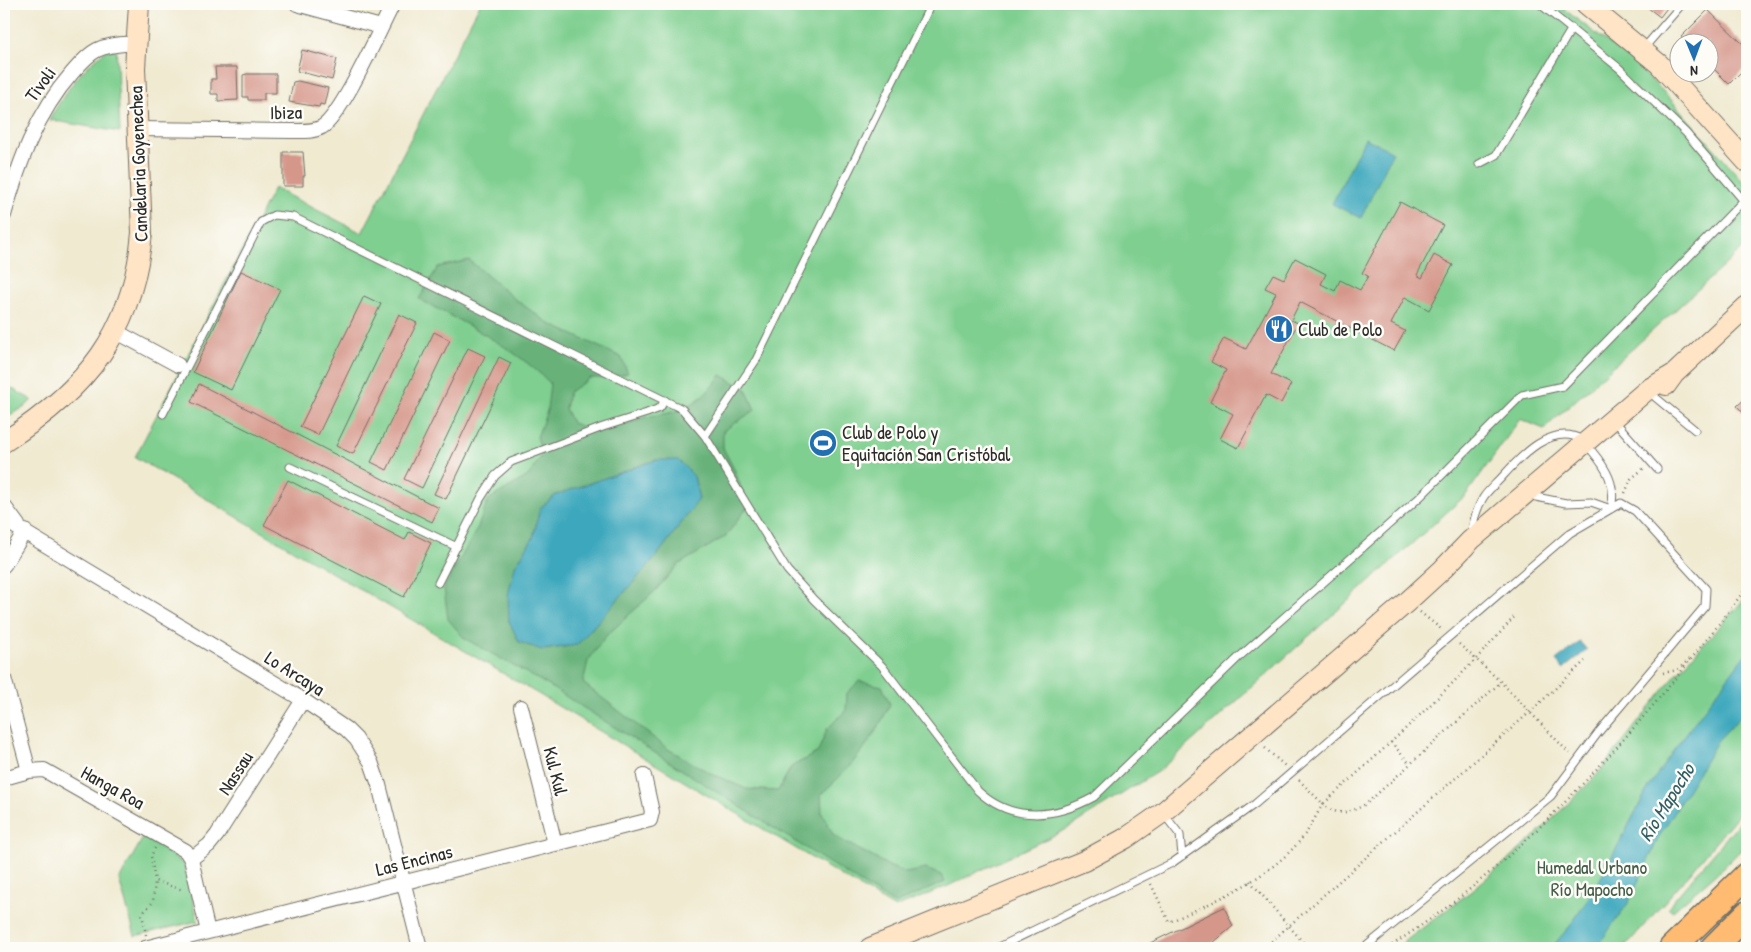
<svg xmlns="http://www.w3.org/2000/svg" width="1751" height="952" viewBox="0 0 1751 952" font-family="'Patrick Hand',sans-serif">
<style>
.green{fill:#7fcf90;stroke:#557d5e}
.forest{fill:#67b27a;stroke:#496e52;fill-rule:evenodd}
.water{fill:#3da8bd;stroke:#346a74}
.building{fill:#d6978b}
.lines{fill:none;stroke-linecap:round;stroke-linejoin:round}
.lane-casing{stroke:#706e65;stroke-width:9}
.street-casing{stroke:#706e65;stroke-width:16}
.secondary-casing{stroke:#706e65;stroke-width:22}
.highway-casing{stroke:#706e65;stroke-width:28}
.path{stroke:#706e65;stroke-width:2.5;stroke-dasharray:1 4;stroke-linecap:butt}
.lane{stroke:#fff;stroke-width:7}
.street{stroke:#fff;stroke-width:14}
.secondary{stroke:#ffe4c6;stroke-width:20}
.highway{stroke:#febb71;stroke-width:25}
.labels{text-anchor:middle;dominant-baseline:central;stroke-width:5;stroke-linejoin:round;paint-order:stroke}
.street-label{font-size:19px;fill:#2b2b2b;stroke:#fdfcf7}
.poi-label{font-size:19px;fill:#2b2b2b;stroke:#fdfcf7;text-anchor:start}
.park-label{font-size:19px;fill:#445c49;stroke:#fdfcf7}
.water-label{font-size:20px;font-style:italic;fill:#325d65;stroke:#fdfcf7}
</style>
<rect width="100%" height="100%" fill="#fdfcf7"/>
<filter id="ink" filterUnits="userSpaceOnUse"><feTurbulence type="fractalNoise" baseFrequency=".02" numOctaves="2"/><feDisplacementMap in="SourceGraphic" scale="10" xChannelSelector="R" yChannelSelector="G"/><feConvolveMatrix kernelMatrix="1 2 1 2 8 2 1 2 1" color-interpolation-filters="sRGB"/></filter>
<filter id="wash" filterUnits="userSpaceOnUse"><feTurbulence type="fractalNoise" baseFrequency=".0096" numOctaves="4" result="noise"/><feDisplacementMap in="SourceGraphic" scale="20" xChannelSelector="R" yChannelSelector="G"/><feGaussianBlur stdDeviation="1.12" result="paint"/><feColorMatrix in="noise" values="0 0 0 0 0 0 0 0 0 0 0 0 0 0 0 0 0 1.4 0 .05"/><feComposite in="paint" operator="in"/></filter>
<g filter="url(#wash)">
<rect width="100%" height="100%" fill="#f0ead1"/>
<path class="green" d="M480,4H1557L1628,58L1665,93L1747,186V245L1544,429L1520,419L1466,495L1160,770L1065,830L948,886L895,908L538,694L135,457L274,188L362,233Z
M116,44L120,132L49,120C68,88 84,64 116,44Z
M4,384L32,400L25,407L4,418Z
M1747,596V804L1691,872L1624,948H1396L1470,892L1531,840L1596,776L1672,679Z
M1747,813V844L1724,867L1673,911L1668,907Z
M144,836L184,864L198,921L135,936L119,880Z"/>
<path class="forest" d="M469,260L516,300L550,324L621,357L628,373L611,378H590L569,392L565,408L572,423C606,436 611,429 643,418C651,415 661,415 669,413C693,407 708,394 721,375L746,389L755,410L723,431V448L735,471L748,506L726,536L678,565L655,591L605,637L588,661L583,683L668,749L710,773L746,789L778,791L791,767L818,752L827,729L846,710L847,693L859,681L882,686L890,704C874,740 851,768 821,794L822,813L834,836L891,867L906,873L926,869L941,875L945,882L894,904L546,684L464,638L448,619L444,588L478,527L488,500L528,476L543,454L537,437L547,411L550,383C513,346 465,324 419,299L438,267ZM656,460L694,476L699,499L656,557L577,645L542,650L519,642L509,621L515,566L533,538L540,508L556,495Z"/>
<path class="water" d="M1365,138L1393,152L1361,218L1332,204Z
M656,460H678L694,476L699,499L656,557L577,645L542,650L519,642L509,621L508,595L515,566L533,538L540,508L556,495Z
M1580,642L1587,650L1563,669L1556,661Z
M1747,652V710L1718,740L1659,837L1629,902L1596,948H1551L1570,926L1596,887L1647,790L1673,751Z"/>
<g id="blocks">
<path class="building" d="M1643,4H1670L1660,17Z
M1708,10L1747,48V66L1729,84L1708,63V42H1687L1681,37Z
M302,50L337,59L332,80L297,71Z
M215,67H237L238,100L218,101V94H211V79H216Z
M247,74H276V93H264V100H248V97H243V75Z
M298,81L328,88L324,105L320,104L319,107L289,102L293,82Z
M283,152H303L305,176H303V186H283Z
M1400,202L1443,225L1417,275L1422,278L1434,255L1453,265L1429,310L1405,297L1391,324L1405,331L1394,351L1300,302L1291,320L1298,323L1271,374L1291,384L1281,403L1266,395L1238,448L1220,439L1233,414L1210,402L1226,370L1211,362L1224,338L1246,349L1276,293L1265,288L1273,274L1284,279L1295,258L1326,274L1321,284L1335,291L1340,280L1360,290L1368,276L1362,273Z
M241,271L280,289L231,390L193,372Z
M364,296L381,304L318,435L300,427Z
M399,314L417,323L353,454L336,446Z
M434,332L450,340L387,470L371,462Z
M468,348L485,356L422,488L404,479Z
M499,357L511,363L446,499L434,494Z
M199,384L439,508L432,522L191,402Z
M1747,397V417L1737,406Z
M288,480L405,540L409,532L431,543L404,597L264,525Z
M1224,907L1233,926L1207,948H1140Z"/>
</g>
</g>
<g filter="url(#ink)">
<use href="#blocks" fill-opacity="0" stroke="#706e65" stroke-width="1"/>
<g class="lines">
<defs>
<path id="lane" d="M1540,4L1619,68L1686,133L1743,200
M1644,48L1682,4
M1479,164L1496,155L1572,28
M1655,397L1695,430
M163,414L261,222L274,215L293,217L682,409L705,436L787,570L814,600L882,666L978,791C1012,823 1056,818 1094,797L1238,658L1420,497L1522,395L1563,386L1747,197
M1620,427L1657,469
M705,436L756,360L931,4
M1592,451C1606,468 1617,485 1611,509
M290,467L457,547
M1536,497L1566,503L1591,502L1611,509
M1471,535C1473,522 1477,508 1483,498C1488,490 1496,484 1502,477C1521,456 1552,422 1583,440
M438,583L481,498L495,476L511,462L603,427L647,413L660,408L665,400
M1163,813L1180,835L1182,856
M997,948L1172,863L1255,804L1570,533L1621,503L1635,511L1706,589L1705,606L1598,733L1551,796L1364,948"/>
<path id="street" d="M297,4L381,27
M137,129L292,131C302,131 313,132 322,127C342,115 380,29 393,4
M4,215C19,163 36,114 72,73C79,65 87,55 97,50C109,44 123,44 135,43
M115,331L178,365
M4,506L18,525
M4,520L303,700L346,729L356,739L371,762L379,785L420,948
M4,565L25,531
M4,678L29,771
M521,707L555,844
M4,778L29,771L44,770L186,851L191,859L208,932
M191,859L209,845L217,835L303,700
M145,948L650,820L652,812L644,776"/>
<path id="secondary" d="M1586,4L1659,64L1747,162
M1666,385L1674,374L1747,306
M4,442C86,389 133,333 142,233L135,68L139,4
M870,948L1084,861L1126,838L1162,813L1407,602L1443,569L1471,540L1647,390L1674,374"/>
<path id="highway" d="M1672,948L1747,875
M1713,948L1747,914"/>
</defs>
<use href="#lane" class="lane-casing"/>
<use href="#street" class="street-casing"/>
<use href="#secondary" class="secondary-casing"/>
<use href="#highway" class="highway-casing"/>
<path class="path" d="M1625,493L1631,479L1644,468
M1420,612L1441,629
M1459,644L1501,682L1570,754
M1663,673L1677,670L1690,659
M1391,742L1410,764
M1265,748L1285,766
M1299,780L1323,804C1390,744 1456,684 1515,616
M155,848L151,856L155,881L183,890
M1250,881L1308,948
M1151,884L1169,922C1216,901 1278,875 1308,830C1313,822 1318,812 1323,804C1337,817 1350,813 1366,804L1501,682
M146,935L142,914L153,902L155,881
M1264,948L1530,712L1585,661
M1388,948C1414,930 1441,913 1465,893C1572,807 1665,696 1747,587"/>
<use href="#lane" class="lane"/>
<use href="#street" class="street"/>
<use href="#secondary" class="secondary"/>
<use href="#highway" class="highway"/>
</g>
</g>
<defs>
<symbol id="restaurant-disc" viewBox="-11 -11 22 22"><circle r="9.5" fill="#1f6fb2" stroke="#fdfcf7"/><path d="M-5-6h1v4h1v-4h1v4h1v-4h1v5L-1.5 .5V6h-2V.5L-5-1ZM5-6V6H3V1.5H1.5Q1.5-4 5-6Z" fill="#fff"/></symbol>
<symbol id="stadium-disc" viewBox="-11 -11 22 22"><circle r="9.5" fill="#1f6fb2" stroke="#fdfcf7"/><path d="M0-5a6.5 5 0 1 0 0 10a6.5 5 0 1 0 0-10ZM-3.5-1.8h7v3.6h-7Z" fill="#fff"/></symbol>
</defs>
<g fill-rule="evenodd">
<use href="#restaurant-disc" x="1263" y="313" width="32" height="32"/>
<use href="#stadium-disc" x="807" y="427" width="32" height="32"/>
</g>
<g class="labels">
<g class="street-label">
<text transform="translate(40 84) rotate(-54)">Tivoli</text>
<text transform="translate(286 112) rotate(-1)">Ibiza</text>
<text transform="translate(138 164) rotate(-92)">Candelaria Goyenechea</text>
<text transform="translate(295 673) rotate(32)">Lo Arcaya</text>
<text transform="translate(556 771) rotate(76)">Kul Kul</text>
<text transform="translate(235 773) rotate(-57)">Nassau</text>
<text transform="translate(113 787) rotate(29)">Hanga Roa</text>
<text transform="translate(414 860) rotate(-14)">Las Encinas</text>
</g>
<g class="poi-label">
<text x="1298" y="329">Club de Polo</text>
<text x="842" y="432">Club de Polo y<tspan x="842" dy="22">Equitación San Cristóbal</tspan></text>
</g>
<g class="park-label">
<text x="1592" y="867">Humedal Urbano<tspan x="1592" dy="22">Río Mapocho</tspan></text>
</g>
<g class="water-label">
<text transform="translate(1666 802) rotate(-58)">Río Mapocho</text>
</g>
</g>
<rect width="1751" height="952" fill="none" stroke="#fdfcf7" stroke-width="20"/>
<g transform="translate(1694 58) rotate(179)"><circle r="24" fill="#fdfcf7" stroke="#a9a8a5"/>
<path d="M0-4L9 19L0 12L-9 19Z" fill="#1f6fb2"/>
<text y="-8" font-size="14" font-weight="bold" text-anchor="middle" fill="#2b2b2b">N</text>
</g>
</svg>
